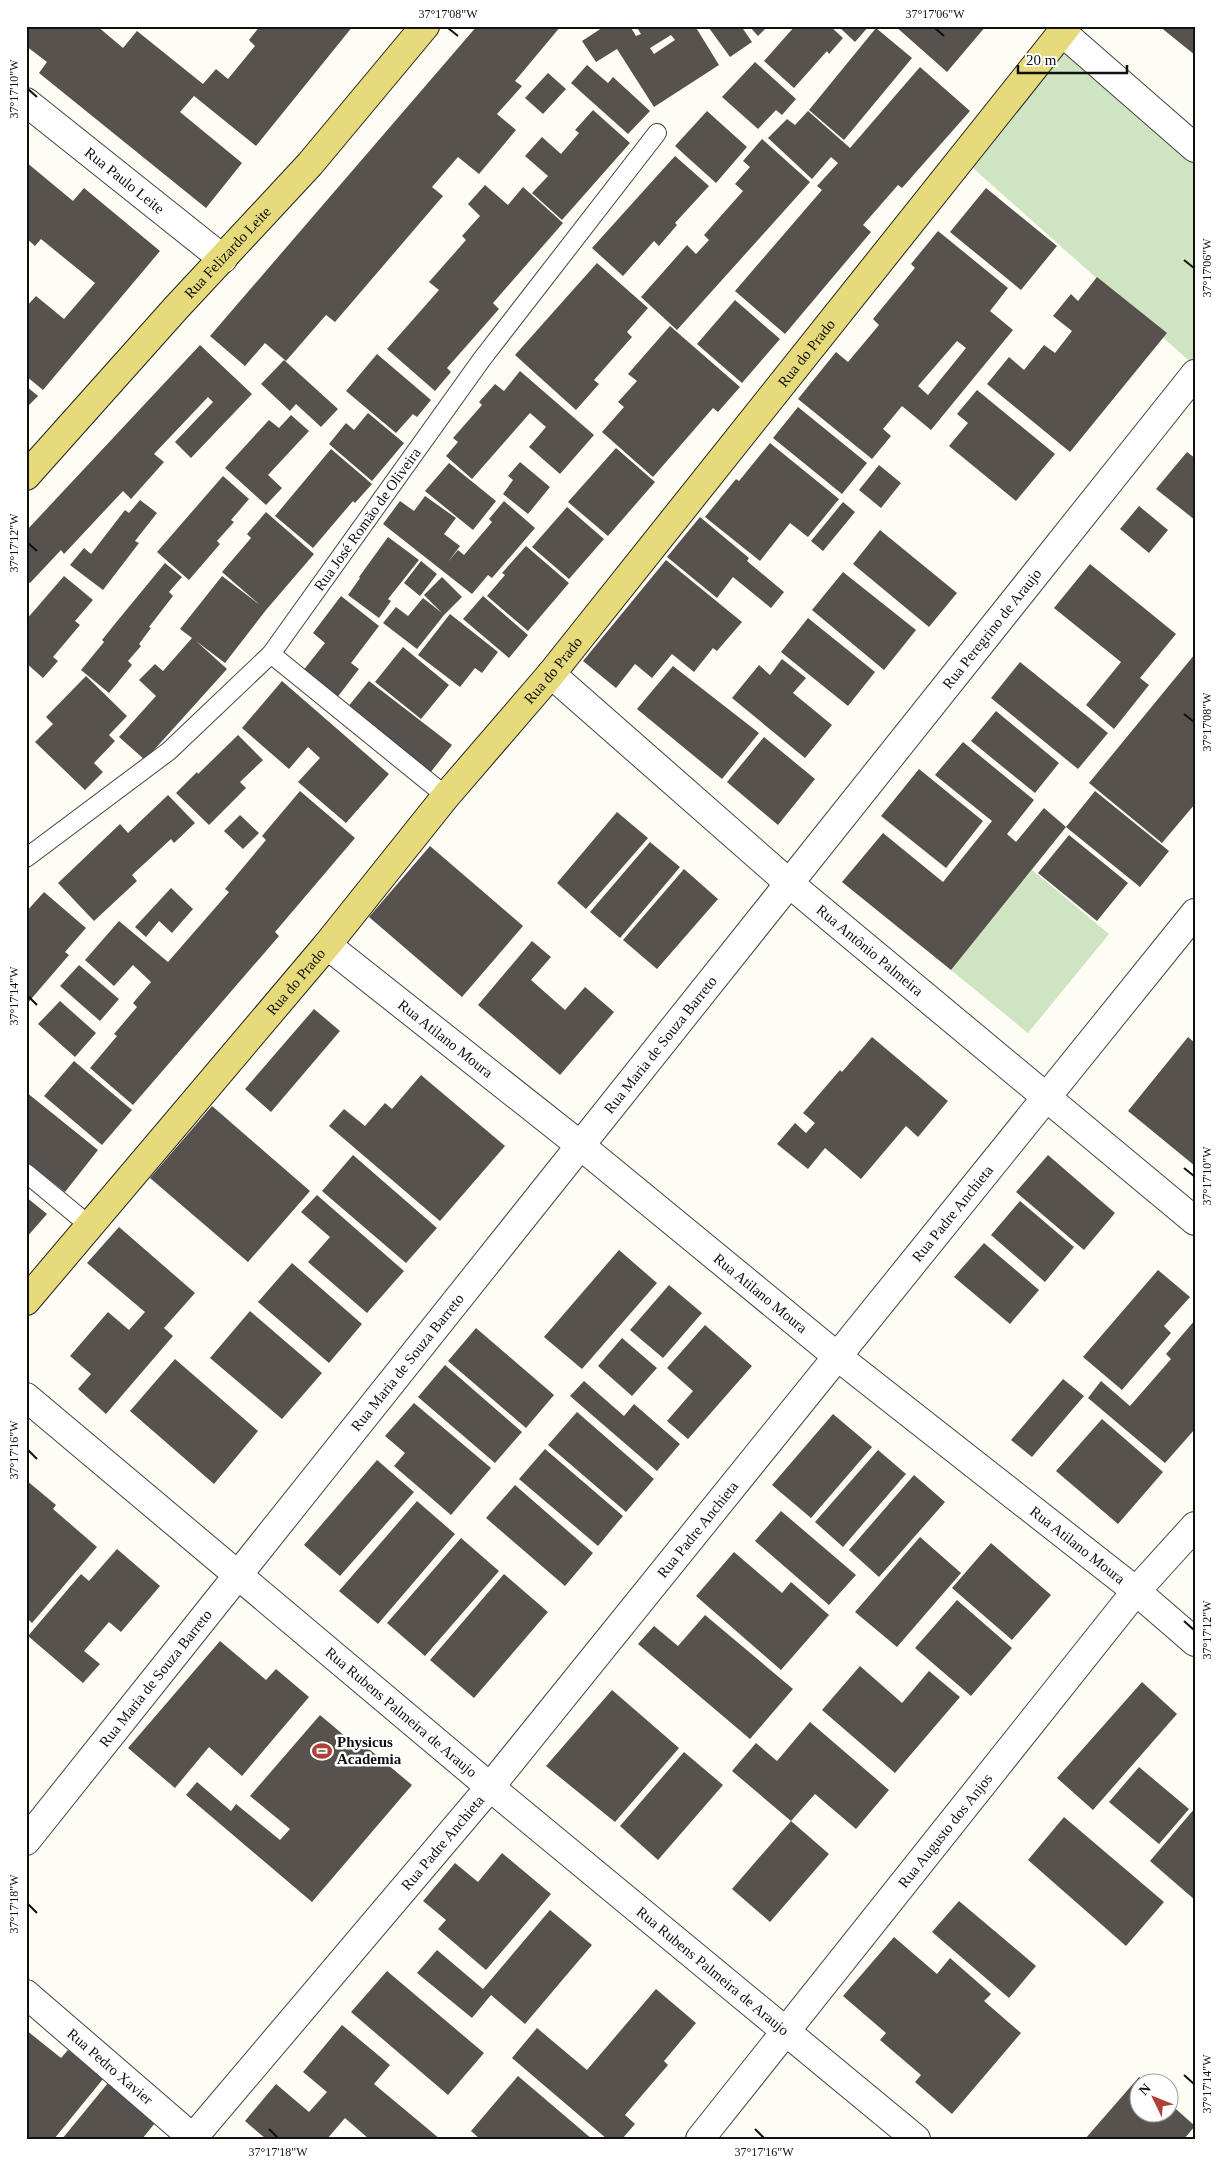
<svg xmlns="http://www.w3.org/2000/svg" width="1221" height="2165" viewBox="0 0 1221 2165" font-family="'Times New Roman',serif">
<style>
.green{fill:#cfe4c1}
.building{fill:#57524d;fill-rule:evenodd}
.lines{fill:none;stroke-linecap:round;stroke-linejoin:round}
.service-casing{stroke:#434343;stroke-width:20}
.minor-casing{stroke:#434343;stroke-width:30}
.primary-casing{stroke:#212121;stroke-width:30}
.service{stroke:#fff;stroke-width:18}
.minor{stroke:#fff;stroke-width:28}
.primary{stroke:#e7da7a;stroke-width:28}
.ticks{fill:none;stroke:#101010;stroke-width:2}
.labels{text-anchor:middle;dominant-baseline:central;stroke-width:5;stroke-linejoin:round;paint-order:stroke}
.street-label{font-size:15px;fill:#101010;stroke:#fff}
.poi-label{font-size:15px;font-weight:bold;fill:#101010;stroke:#fff;text-anchor:start}
.neatline{fill:none;stroke:#101010;stroke-width:2}
.ticks-label{font-size:12px;text-anchor:middle;fill:#101010}
</style>
<rect width="100%" height="100%" fill="#fdfdf4"/>
<path class="green" d="M1066,50L1195,154V366L973,168Z
M1032,870L1109,934L1028,1033L951,970Z"/>
<path class="building" d="M26,26H97L123,48L137,31L203,84L216,69L228,79L255,46L249,40L260,26H353L256,146L194,96L180,112L242,163L206,208L39,73L47,62L26,46Z
M477,26H561L515,81L522,86L497,114L516,130L479,174L458,157L432,187L443,196L335,322L326,315L286,361L265,343L245,366L210,336Z
M605,26H630L636,36L641,34L636,26H695L719,65L654,107L617,49L596,62L582,41ZM671,35L675,40L654,54L650,48Z
M712,26H741L752,42L730,57L709,28Z
M749,26H768L758,36Z
M795,26H830L843,38L829,54L827,51L794,88L764,61Z
M838,26H869L855,42Z
M895,26H986L947,72Z
M1159,26H1195V55Z
M876,28L912,58L844,140L809,110Z
M755,62L796,99L782,115L776,110L758,129L722,97Z
M587,65L608,83L613,77L650,111L628,134L571,83Z
M920,67L970,111L902,188L898,185L863,225L871,232L785,334L735,291L822,190L817,186L838,163L831,157L812,179L768,138L787,119L795,125L808,111L850,148Z
M548,73L566,89L543,114L525,98Z
M593,110L630,143L562,220L532,193L548,176L525,156L542,137L561,154L579,133L575,130Z
M707,111L747,147L716,183L675,146Z
M762,139L810,182L677,330L641,297L687,245L696,254L709,240L704,235L743,191L735,184L750,167L743,161Z
M675,156L709,186L675,223L677,225L659,246L654,241L623,276L592,248Z
M26,162L73,201L84,188L160,251L43,390L26,376V307L36,296L64,319L95,283L41,239L35,246L26,238Z
M485,185L508,205L523,187L563,223L493,303L499,309L447,368L451,372L435,391L387,349L439,290L429,282L466,240L462,236L480,216L468,204Z
M986,188L1057,246L1021,290L950,232Z
M938,231L1008,288L990,311L1013,330L931,430L902,406L883,429L891,436L872,459L798,399L836,352L848,362L879,325L873,319L915,268L911,264ZM957,341L966,348L928,395L918,386Z
M597,263L648,308L627,332L632,337L594,380L599,384L576,410L515,355Z
M1097,277L1167,333L1070,452L987,384L1009,357L1024,370L1044,345L1055,353L1072,331L1053,316L1071,294L1078,301Z
M735,300L780,339L742,383L697,344Z
M670,326L740,387L718,412L713,408L653,477L602,432L624,407L618,402L637,381L628,374Z
M200,345L252,394L191,458L175,442L213,402L208,397L154,454L164,462L131,499L123,491L64,554L61,550L30,583L26,580V531Z
M377,354L431,400L417,417L413,414L396,433L346,391Z
M284,360L338,409L321,427L296,404L290,411L261,384Z
M520,371L594,435L560,474L529,447L546,427L530,413L472,479L446,456L458,442L453,438L482,405L479,402L495,384L504,391Z
M26,386L38,396L26,408Z
M977,390L1055,454L1016,501L949,446L968,423L957,414Z
M798,407L867,463L842,494L773,438Z
M368,413L404,443L372,481L329,444L346,423L354,430Z
M291,415L309,431L268,475L282,488L266,505L225,468L269,420L279,428Z
M770,443L839,499L808,537L790,523L760,561L705,517L736,479L739,481Z
M616,448L655,482L608,536L568,502Z
M331,449L372,484L355,503L353,501L313,548L275,516Z
M1187,452L1195,458V520L1156,489Z
M520,462L550,487L528,514L503,494L513,480L508,476Z
M449,463L496,501L473,530L425,491Z
M879,465L901,483L881,508L859,490Z
M223,476L249,499L231,520L234,522L217,541L220,544L189,580L157,552Z
M425,496L456,518L444,534L460,546L448,562L458,550L464,555L492,522L489,519L504,501L535,528L492,578L488,575L472,594L383,524L400,501L414,511Z
M140,500L157,513L135,541L139,543L103,590L70,565L84,548L91,554L125,510L129,513Z
M843,502L855,512L823,551L811,541Z
M1139,506L1168,530L1149,553L1120,529Z
M567,507L604,539L569,579L532,547Z
M266,512L314,554L266,610L225,663L196,641L227,669L145,760L119,737L156,696L139,680L155,664L163,671L192,638L180,629L222,576L260,605L222,572L251,538L247,534Z
M700,517L749,558L747,561L784,592L771,608L733,577L717,598L667,557Z
M880,530L957,593L929,627L853,564Z
M388,537L419,560L388,599L391,601L379,618L348,595L360,578L359,577Z
M526,546L569,583L528,631L487,596L505,575L502,573Z
M666,560L742,622L717,651L713,648L694,672L672,654L652,678L635,664L616,688L583,661Z
M421,561L437,574L420,596L404,583Z
M165,563L182,577L169,592L173,596L149,627L151,628L139,644L141,646L128,661L132,665L109,693L81,670L104,642L102,640L114,625Z
M1090,564L1176,634L1140,678L1149,685L1114,729L1086,705L1121,662L1054,608Z
M843,572L916,630L884,670L812,610Z
M64,576L93,600L75,621L80,625L53,657L58,661L43,678L26,663V620Z
M442,577L462,597L444,615L417,649L383,623L396,607L408,616L423,598L442,613L424,595Z
M341,596L379,626L351,663L359,669L336,699L302,672L325,643L313,633Z
M483,596L528,635L509,658L463,619Z
M450,614L498,652L482,673L475,668L460,687L418,655Z
M808,618L875,672L848,706L781,652Z
M403,647L449,685L421,719L375,682Z
M1195,654V804L1162,843L1089,783Z
M782,659L806,678L793,693L832,725L805,758L732,698L759,665L770,675Z
M1020,662L1108,733L1078,769L991,698Z
M673,666L759,733L722,779L637,709Z
M86,676L127,716L109,735L115,741L94,763L103,772L85,790L35,742L53,724L46,717Z
M282,681L389,774L346,823L298,782L320,758L308,747L289,769L242,728Z
M369,681L452,745L430,773L347,708Z
M996,711L1059,763L1035,793L971,741Z
M238,735L263,760L240,782L246,788L209,825L176,793L197,772L198,774Z
M764,737L815,779L778,825L727,782Z
M963,742L1034,800L1007,834L1016,842L1044,808L1066,827L951,970L842,882L883,833L943,882L992,821L935,775Z
M919,769L983,821L946,868L881,816Z
M300,791L355,838L275,932L279,936L133,1105L90,1068L117,1036L114,1034L137,1007L133,1003L151,982L133,965L114,986L85,960L119,921L168,962L229,892L225,889L266,840L262,836Z
M1095,791L1169,851L1140,887L1066,827Z
M168,795L195,823L174,843L171,839L132,875L137,881L94,921L58,883L120,824L128,833Z
M617,812L648,838L586,909L557,883Z
M240,815L259,833L243,849L224,831Z
M1069,835L1128,883L1097,921L1038,873Z
M650,842L680,867L620,938L590,912Z
M430,846L523,926L462,997L369,917Z
M684,869L718,899L657,969L623,940Z
M171,888L193,909L172,933L159,921L146,937L135,927Z
M44,892L86,928L65,952L69,955L26,1005V912Z
M532,941L551,957L531,980L565,1010L585,987L614,1012L560,1075L478,1005Z
M79,965L119,999L100,1021L60,986Z
M60,1001L96,1033L75,1057L38,1024Z
M314,1009L340,1031L271,1112L245,1089Z
M872,1037L948,1101L918,1137L906,1126L861,1179L825,1148L808,1169L777,1144L795,1123L806,1133L815,1123L803,1113L840,1070L842,1072Z
M1188,1037L1195,1043V1166L1128,1111Z
M74,1061L132,1110L102,1145L44,1096Z
M421,1075L505,1146L440,1221L329,1126L344,1109L365,1126L385,1103L392,1109Z
M26,1092L98,1150L65,1192L26,1161Z
M212,1106L310,1191L248,1262L150,1178Z
M353,1155L437,1228L406,1263L322,1191Z
M1048,1155L1115,1213L1084,1250L1016,1192Z
M317,1195L404,1271L367,1313L308,1262L330,1237L301,1212Z
M26,1197L47,1214L26,1238Z
M1020,1201L1074,1247L1045,1282L991,1235Z
M119,1227L195,1293L164,1328L173,1336L106,1414L78,1389L91,1374L70,1356L108,1312L129,1330L145,1312L87,1263Z
M984,1243L1039,1290L1010,1324L954,1277Z
M619,1250L657,1283L582,1369L544,1337Z
M292,1263L362,1324L329,1363L258,1302Z
M1158,1270L1190,1297L1164,1326L1171,1333L1122,1390L1083,1357Z
M669,1285L702,1313L663,1358L630,1330Z
M250,1311L322,1373L282,1419L210,1358Z
M1195,1320V1429L1165,1463L1088,1398L1101,1381L1130,1406L1171,1359L1166,1354Z
M705,1325L752,1366L688,1439L667,1421L693,1391L667,1368Z
M476,1328L554,1395L526,1428L448,1361Z
M622,1338L657,1368L632,1396L598,1366Z
M175,1359L258,1431L214,1484L130,1411Z
M445,1365L522,1432L495,1463L418,1397Z
M1063,1379L1084,1396L1032,1457L1011,1440Z
M584,1381L624,1416L634,1404L680,1444L657,1471L570,1396Z
M414,1403L491,1468L451,1515L394,1466L405,1453L385,1436Z
M577,1412L654,1479L626,1512L548,1445Z
M833,1414L872,1447L811,1518L772,1485Z
M1102,1419L1163,1472L1118,1524L1056,1471Z
M545,1449L623,1516L598,1546L519,1479Z
M878,1450L906,1474L843,1547L815,1522Z
M377,1460L414,1492L340,1576L304,1545Z
M914,1475L945,1502L879,1577L849,1550Z
M26,1480L56,1505L53,1509L97,1547L32,1623L26,1617Z
M515,1485L593,1553L565,1586L486,1518Z
M417,1501L455,1534L378,1624L339,1591Z
M781,1511L856,1575L829,1605L755,1541Z
M920,1537L961,1573L897,1647L855,1612Z
M461,1538L499,1571L425,1656L387,1623Z
M991,1543L1051,1595L1012,1640L952,1588Z
M117,1549L160,1586L121,1632L109,1622L84,1651L100,1664L83,1683L28,1636L81,1574L89,1581Z
M734,1552L782,1593L791,1582L829,1615L781,1670L696,1596Z
M504,1574L548,1612L474,1698L430,1660Z
M957,1600L1012,1648L971,1696L915,1648Z
M705,1615L793,1689L750,1739L638,1644L654,1626L678,1646Z
M220,1641L266,1680L276,1669L309,1697L242,1776L209,1747L175,1788L128,1748Z
M860,1666L902,1703L929,1671L960,1697L895,1773L822,1710Z
M1142,1682L1177,1714L1093,1810L1057,1778Z
M612,1690L679,1748L615,1822L546,1766Z
M320,1715L359,1748L363,1744L412,1785L312,1902L186,1795L197,1782L231,1811L236,1804L280,1840L290,1829L250,1796Z
M810,1722L889,1790L856,1829L815,1794L791,1821L732,1771L756,1743L777,1761Z
M684,1752L723,1785L658,1860L620,1826Z
M1139,1767L1189,1809L1159,1844L1109,1802Z
M1195,1808V1900L1150,1861Z
M1064,1817L1164,1902L1126,1946L1028,1860Z
M791,1821L829,1854L770,1922L732,1889Z
M502,1853L551,1894L486,1970L438,1929L446,1920L423,1901L455,1863L478,1882Z
M959,1901L1036,1966L1009,1998L932,1932Z
M550,1910L592,1945L525,2024L491,1995L472,2018L417,1973L437,1950L483,1989Z
M894,1937L937,1974L950,1958L991,1994L984,2001L1021,2033L952,2114L915,2082L921,2075L880,2040L886,2033L843,1996Z
M387,1971L484,2053L448,2095L351,2012Z
M656,1989L696,2023L664,2061L668,2065L625,2115L635,2124L622,2139H607L512,2058L537,2028L587,2070Z
M342,2025L390,2065L374,2084L440,2139H369L345,2118L327,2139H266L245,2121L276,2084L309,2112L327,2092L303,2072Z
M26,2030L61,2058L68,2050L103,2079L54,2139H26Z
M518,2076L592,2139H480L471,2131Z
M1139,2077L1146,2082H1138V2112H1168V2102L1195,2126L1184,2139H1085Z
M108,2083L155,2123L142,2139H62Z"/>
<g class="lines">
<defs>
<g id="service">
<path d="M271,654L446,796"/>
<path id="s1" d="M26,858L169,751L271,654L482,359L657,133"/>
<path d="M26,1173L90,1226"/>
</g>
<g id="minor">
<path d="M1062,32L1195,148"/>
<path id="s2" d="M26,102L223,259"/>
<path id="s3" d="M551,674L790,884L1195,1221"/>
<path id="s4" d="M327,945L581,1146L838,1357L1136,1591L1195,1642"/>
<path id="s5" d="M26,1397L490,1787L916,2139"/>
<path id="s6" d="M26,1841L1195,374"/>
<path id="s7" d="M26,1994L194,2139"/>
<path id="s8" d="M192,2139L490,1787L1195,913"/>
<path id="s9" d="M700,2139L1136,1591L1195,1526"/>
</g>
<g id="primary">
<path id="s10" d="M26,476L176,308L310,164L425,26"/>
<path id="s11" d="M26,1301L327,945L446,796L551,674L1067,26"/>
</g>
</defs>
<use href="#service" class="service-casing"/>
<use href="#minor" class="minor-casing"/>
<use href="#primary" class="primary-casing"/>
<use href="#service" class="service"/>
<use href="#minor" class="minor"/>
<use href="#primary" class="primary"/>
</g>
<path class="ticks" d="M448,28L458,36M935,28L944,36M28,89L37,97M1184,260L1194,268M28,543L37,551M1184,714L1194,722M28,996L37,1005M1184,1168L1194,1176M28,1450L37,1459M1184,1621L1194,1630M28,1904L37,1913M1184,2075L1194,2084M269,2129L278,2138M755,2129L764,2138"/>
<defs>
<symbol id="stadium-bare" viewBox="-9 -9 18 18"><path d="M0-5a6.5 5 0 1 0 0 10a6.5 5 0 1 0 0-10ZM-3.5-1.8h7v3.6h-7Z" fill="#ae4239" stroke="#fff" stroke-width="2.5" paint-order="stroke"/></symbol>
</defs>
<g fill-rule="evenodd">
<use href="#stadium-bare" x="308" y="1737" width="28" height="28"/>
</g>
<g class="labels">
<g class="street-label">
<text stroke="none"><textPath href="#s2" startOffset="126">Rua Paulo Leite</textPath></text>
<text stroke="none"><textPath href="#s10" startOffset="301">Rua Felizardo Leite</textPath></text>
<text stroke="none"><textPath href="#s11" startOffset="1228">Rua do Prado</textPath></text>
<text stroke="none"><textPath href="#s1" startOffset="485">Rua José Romão de Oliveira</textPath></text>
<text stroke="none"><textPath href="#s6" startOffset="1550">Rua Peregrino de Araujo</textPath></text>
<text stroke="none"><textPath href="#s11" startOffset="822">Rua do Prado</textPath></text>
<text stroke="none"><textPath href="#s3" startOffset="422">Rua Antônio Palmeira</textPath></text>
<text stroke="none"><textPath href="#s11" startOffset="418">Rua do Prado</textPath></text>
<text stroke="none"><textPath href="#s4" startOffset="151">Rua Atilano Moura</textPath></text>
<text stroke="none"><textPath href="#s6" startOffset="1018">Rua Maria de Souza Barreto</textPath></text>
<text stroke="none"><textPath href="#s8" startOffset="1198">Rua Padre Anchieta</textPath></text>
<text stroke="none"><textPath href="#s4" startOffset="556">Rua Atilano Moura</textPath></text>
<text stroke="none"><textPath href="#s6" startOffset="612">Rua Maria de Souza Barreto</textPath></text>
<text stroke="none"><textPath href="#s8" startOffset="792">Rua Padre Anchieta</textPath></text>
<text stroke="none"><textPath href="#s4" startOffset="961">Rua Atilano Moura</textPath></text>
<text stroke="none"><textPath href="#s6" startOffset="208">Rua Maria de Souza Barreto</textPath></text>
<text stroke="none"><textPath href="#s5" startOffset="490">Rua Rubens Palmeira de Araujo</textPath></text>
<text stroke="none"><textPath href="#s9" startOffset="394">Rua Augusto dos Anjos</textPath></text>
<text stroke="none"><textPath href="#s8" startOffset="388">Rua Padre Anchieta</textPath></text>
<text stroke="none"><textPath href="#s5" startOffset="895">Rua Rubens Palmeira de Araujo</textPath></text>
<text stroke="none"><textPath href="#s7" startOffset="111">Rua Pedro Xavier</textPath></text>
</g>
<g class="poi-label">
<text x="337" y="1742">Physicus<tspan x="337" dy="17">Academia</tspan></text>
</g>
</g>
<rect width="1221" height="2165" fill="none" stroke="#ffffff" stroke-width="55"/>
<g transform="translate(1154 2098) rotate(313)"><circle r="24" fill="#ffffff" stroke="#9f9f9f"/>
<path d="M0-4L9 19L0 12L-9 19Z" fill="#ae4239"/>
<text y="-8" font-size="14" font-weight="bold" text-anchor="middle" fill="#101010">N</text>
</g>
<path d="M1018 65v8h109v-8" fill="none" stroke="#101010" stroke-width="2.5"/>
<text x="1026" y="65" font-size="15" fill="#101010" stroke="#ffffff" stroke-width="4" paint-order="stroke">20 m</text>
<rect x="28" y="28" width="1166" height="2110" class="neatline"/>
<g class="ticks-label">
<text x="448" y="18">37°17'08"W</text>
<text x="935" y="18">37°17'06"W</text>
<text transform="translate(14 89) rotate(-90)" y="4">37°17'10"W</text>
<text transform="translate(1207 268) rotate(-90)" y="4">37°17'06"W</text>
<text transform="translate(14 543) rotate(-90)" y="4">37°17'12"W</text>
<text transform="translate(1207 722) rotate(-90)" y="4">37°17'08"W</text>
<text transform="translate(14 996) rotate(-90)" y="4">37°17'14"W</text>
<text transform="translate(1207 1176) rotate(-90)" y="4">37°17'10"W</text>
<text transform="translate(14 1450) rotate(-90)" y="4">37°17'16"W</text>
<text transform="translate(1207 1630) rotate(-90)" y="4">37°17'12"W</text>
<text transform="translate(14 1904) rotate(-90)" y="4">37°17'18"W</text>
<text transform="translate(1207 2084) rotate(-90)" y="4">37°17'14"W</text>
<text x="278" y="2156">37°17'18"W</text>
<text x="764" y="2156">37°17'16"W</text>
</g>
</svg>
